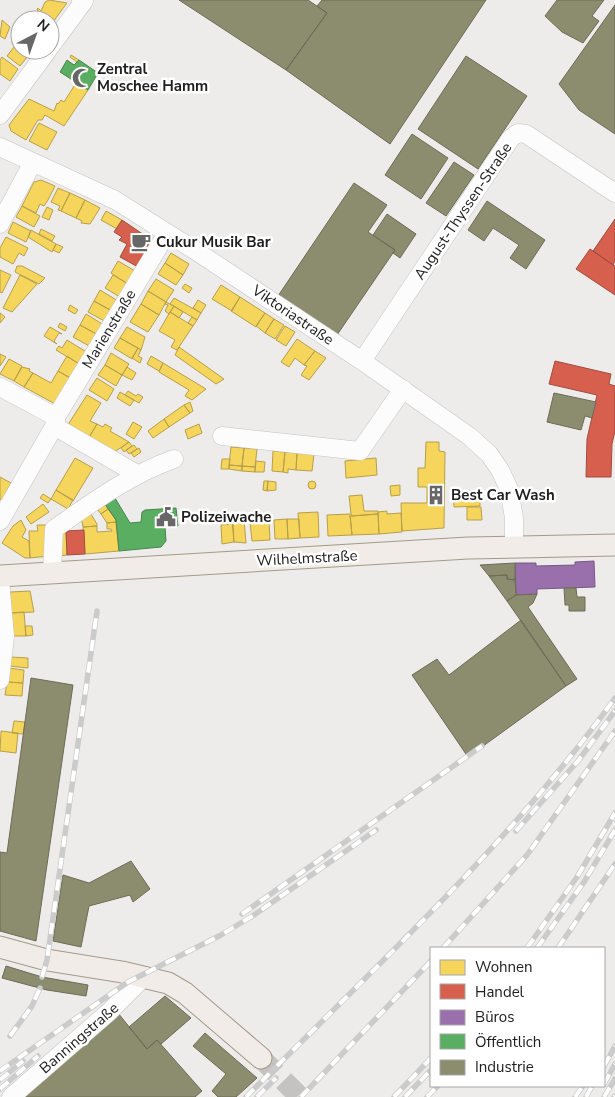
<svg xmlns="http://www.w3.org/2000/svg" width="615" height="1097" viewBox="0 0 615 1097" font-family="'Nunito Sans',sans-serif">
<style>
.homes{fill:#f6d55c;stroke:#b69f4a}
.shops{fill:#d6604d;stroke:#9f4d40}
.offices{fill:#9970ab;stroke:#755881}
.public{fill:#5aae61;stroke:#49834e}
.industry{fill:#8c8c6e;stroke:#6c6c57}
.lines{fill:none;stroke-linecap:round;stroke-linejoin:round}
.major-tunnel{stroke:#c5c3c2;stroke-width:21;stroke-dasharray:21 11;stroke-linecap:butt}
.minor-casing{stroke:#c5c4c4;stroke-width:19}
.major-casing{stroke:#a49a87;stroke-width:23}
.minor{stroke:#fcfcfc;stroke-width:18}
.major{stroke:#f1ece7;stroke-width:21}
.rail-casing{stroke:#cbcbcb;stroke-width:5.5}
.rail{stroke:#fff;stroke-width:4;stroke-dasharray:11;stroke-linecap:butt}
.labels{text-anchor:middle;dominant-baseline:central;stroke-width:5;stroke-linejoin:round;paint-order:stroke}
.poi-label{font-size:15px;font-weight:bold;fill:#202020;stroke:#fff;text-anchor:start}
.street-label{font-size:15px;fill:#202020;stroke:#fff}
</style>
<rect width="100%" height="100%" fill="#eeecea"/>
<path class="homes" d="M49,0L67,3L53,22L37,10L38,8L41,11L45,2Z
M38,15L44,20H34Z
M2,20L10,27L5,39L0,36Z
M20,39V50H32L28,56L14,47Z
M14,47L28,56L20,66L7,56Z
M71,55L79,60L77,62L70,57Z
M2,57L18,69L10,81L0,74V60Z
M76,83L88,90L64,126L45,115L42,120H38L26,140L11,131L9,125L29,99L54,111L57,103L58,104L61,100L64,102Z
M39,123L57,132L47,150L29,141Z
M41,180L55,186L48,200L44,206L40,204L36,213L22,206L34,182Z
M58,188L70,193L61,211L58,210L60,206L51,202Z
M70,193L85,200L76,218L61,211Z
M85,200L100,208L90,224L81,223L82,221L76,218Z
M22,206L40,216L34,227L16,217Z
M47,207L53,210L49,220L42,217Z
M106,211L122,220L117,229L101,220Z
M13,222L31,231L26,242L8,233Z
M41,229L55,236L52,241L39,234Z
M31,230L56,244L52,252L28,237Z
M6,237L28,248L24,256L19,253L13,264L0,257V248Z
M56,244L63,247L59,253L53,250Z
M171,253L189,264L183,275L165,263Z
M118,261L135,271L128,284L111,273Z
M165,263L183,275L176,285L158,274Z
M17,266H22L45,278L39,284L15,272Z
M0,270L11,275L2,293L0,292Z
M20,275L37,284L12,312L3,308Z
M113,275L128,284L120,297L105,288Z
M156,279L174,290L166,302L148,291Z
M185,284L192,288L189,293L182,288Z
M221,285L240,297L232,311L212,299Z
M100,290L118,301L112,311L94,301Z
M148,291L166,302L159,315L141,304Z
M240,297L265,313L256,327L231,311Z
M174,298L201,313L197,320L170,304Z
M198,300L206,305L201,313L193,308Z
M94,301L112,311L106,322L88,312Z
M166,302L174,306L169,314L165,311L168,305L165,304Z
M141,304L159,315L148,332L130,322Z
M70,305L78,310L75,314L68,310Z
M174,306L183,312L179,318L170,312Z
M170,312L193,326L177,350L171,347L175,340L159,331Z
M0,313L5,317L0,323Z
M265,313L274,319L265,333L256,326Z
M86,314L104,325L98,335L80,325Z
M192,317L197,320L193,326L188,323Z
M274,319L284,325L275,339L265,333Z
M60,323L67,327L65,331L58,327Z
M80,325L98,335L91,347L73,337Z
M285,326L295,332L286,346L276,340Z
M50,327L62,334L59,333L54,341L57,344L44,336Z
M127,327L145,337L141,350L120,338Z
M120,338L138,348L132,359L114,348Z
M297,339L315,351L304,365L295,358L289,367L281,362Z
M67,340L88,353L81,365L56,350L59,346L62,348Z
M179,347L224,379L216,384L175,355Z
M138,348L141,350L138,356L142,358L140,363L132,358Z
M315,351L326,358L309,380L301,375L307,366L304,365Z
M111,353L129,364L122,375L105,365Z
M0,354L6,357L0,366Z
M67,356L81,365L72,379L58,371Z
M151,356L163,363L159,371L147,364Z
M9,359L22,366L14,381L0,374Z
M163,363L206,389L192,400L185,396L189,390L159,372Z
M105,365L122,375L116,386L98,375Z
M22,367L30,369L29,371L33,373L24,387L14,381Z
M127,367L136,373L132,380L122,375Z
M58,371L72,379L57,405L24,387L33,373L51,383Z
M97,378L114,389L107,401L89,390Z
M128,391L136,396L138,394L143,397L139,403L125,395Z
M120,392L134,400L130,406L117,398Z
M87,395L101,403L90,421L97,424L88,439L70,428L69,423Z
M190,402L193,411L190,413L184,405Z
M184,405L190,413L169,427L164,419Z
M164,419L169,427L153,438L148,431Z
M133,422L142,427L134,439L126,434Z
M97,424L103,427L105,424L112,428L110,431L129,442L113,453L88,439Z
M199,424L202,433L188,439L185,430Z
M129,442L132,446L124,452L121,448Z
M426,442H439V451L445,452L444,528L402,531L401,503H427V487H418V468H425Z
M134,445L137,449L129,454L126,450Z
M231,447L244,448L242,466L229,465Z
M139,448L141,452L134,457L131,453Z
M244,448L257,449L255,467L242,466Z
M273,451L285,452L283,472L272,471Z
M285,452L297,453L296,470L288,469V473L283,472Z
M297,453L314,454L312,471L296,470Z
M75,458L93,468L73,501L56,490Z
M376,458L377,475L346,478L345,461Z
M222,459H230L229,469H221Z
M256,461L265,462L264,472H255Z
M229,465L242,466V471L229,469Z
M242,466L255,467V472L242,471Z
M0,477L11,483L2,500L0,499Z
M308 485a4 4 0 1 1 8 0a4 4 0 1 1-8 0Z
M264,481H268L267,491L263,490Z
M268,481L276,482V490L267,491Z
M400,485V495L391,496L390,486Z
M56,490L73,500L68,509L51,499Z
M453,491H480V506L454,507Z
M43,494L51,499L48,503L40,498Z
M362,495L364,511H378V514L352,516L351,514L349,496Z
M103,501L108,509L101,514L95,506Z
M43,504L49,512L31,524L26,517Z
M467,507H481L482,520H467Z
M108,509L116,520V522L107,523L101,514Z
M89,511L97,524V526L83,527L81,516Z
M387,511V514L401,513L402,532L379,534L378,512Z
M318,512L319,537L300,538L298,513Z
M350,514L352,535L328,536L327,515Z
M378,514L379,534L352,535L350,516Z
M240,519V522H244V519L246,543L234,542L232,520Z
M287,519L288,539H275L274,520Z
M287,519H299L300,538L288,539Z
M21,520L26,530L22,537L29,541L30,558H25L2,543L13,526Z
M269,521L270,540L252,541L250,522Z
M116,522L119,551L85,554L83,527L97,526V532L112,531L111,529H107V523Z
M233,524L234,542L222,544L221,525Z
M37,525H46L49,556L30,558L29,531H38Z
M59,531H66L67,555L59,556Z
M30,591L34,612L11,613L10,592Z
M24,612L26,636H12L11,613Z
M25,626H32L33,635L26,636Z
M10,657L28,658V668L9,666Z
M8,668L24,670L23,683L7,682Z
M7,682L23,683L22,696L5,695Z
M14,721L25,722L23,734L12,733Z
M1,731L18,733L16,753L0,751Z"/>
<path class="shops" d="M615,219V261L613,265L593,251Z
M122,220L150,239L152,244L138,267L120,257L127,244L119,240L122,237L114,232Z
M590,249L615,266V295L576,269Z
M555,361L611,374L609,384L615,386V431L612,444L611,477H586L587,439L597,395L549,384Z
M84,530L85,554L67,555L66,531Z"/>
<path class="offices" d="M594,561L595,587L537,589V594L516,595L515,563H536V566L575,565V562Z"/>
<path class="public" d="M67,60L74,65L79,60L98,73L88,90L60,72Z
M115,498L130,523L141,522L142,512L145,510L176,508L178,526L165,527L166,541L161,547L119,551L116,520L103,501Z"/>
<path class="industry" d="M179,0H308L327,13L286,70Z
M322,0H486L390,144L286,70L327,13L317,6Z
M557,0H604L592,16L599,21L583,43L562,32L545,16Z
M615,5V134L579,110L559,84Z
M466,56L527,96L478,169L418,129Z
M412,134L448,158L421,199L385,175Z
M454,162L474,175L446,216L426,203Z
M354,183L387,205L368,232L395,250L337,335L278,296Z
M487,201L545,240L526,269L510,258L519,245L493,228L484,241L468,230Z
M387,214L416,234L400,258L393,253L395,250L373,235Z
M554,393L596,402L592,418L585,416L581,430L547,422Z
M515,563V580L507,579V575L489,576L480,565Z
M507,575V579L515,580L516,595L507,601L489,576Z
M564,588H576L577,597H585V611H569V605H565Z
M537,594L533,603L528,607L577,679L566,686L507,601L516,595Z
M521,620L566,686L468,757L412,675L437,659L449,675Z
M31,678L73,685L36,941L0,931V852L7,853Z
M131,861L150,889L133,902L130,895L89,906L81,947L53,941L63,875L89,883Z
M6,966L42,977L88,985L86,996L47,990L2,978Z
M165,996L191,1018L161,1044L157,1040L147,1049L129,1027Z
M118,1013L147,1049L157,1040L202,1091L195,1097H20Z
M205,1033L257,1078L236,1097H218L212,1091L226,1074L193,1046Z"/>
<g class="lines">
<path class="major-tunnel" d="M261,1058L300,1097"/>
<defs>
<path id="minor" d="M50,47L84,1L81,0
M0,115L48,50
M0,147L115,200L196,251L362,361L469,436L489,454L500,470L509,489L514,518V547
M0,224L33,162
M362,361L511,138L518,133L526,134L615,193
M0,387L56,417
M54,426L137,474
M222,436L360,451L403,389
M0,521L56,423V417L167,233
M52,572L54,529C93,502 129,475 174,459
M0,580L5,636L0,680
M11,1097L110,1011L145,976"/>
<path id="major" d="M0,576L468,548L615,545
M0,947L47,960L122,972L168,983L185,993L261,1058"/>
</defs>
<use href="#minor" class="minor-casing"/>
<use href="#major" class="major-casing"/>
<use href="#minor" class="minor"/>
<use href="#major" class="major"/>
<defs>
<path id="rail" d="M516,831L578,761L615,711
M242,914L482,746
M443,948L527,855L615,731
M527,948L577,877L615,813
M537,948L584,882L615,830
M558,948L615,864
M42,977L47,960L97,611
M10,1036L32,1006L40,988
M604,1066L615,1046
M0,1071L128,982L221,935L254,915L376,830
M0,1080L23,1061
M604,1084L615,1064
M0,1089L38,1056
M246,1097C373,969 509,845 615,698
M257,1097L276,1078
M301,1097L431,961
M394,1097L431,1058
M405,1097L431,1070
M427,1097L438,1086
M575,1097L583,1086
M586,1097L592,1086
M604,1097L615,1079
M614,1097L615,1096"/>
</defs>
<use href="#rail" class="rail-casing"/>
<use href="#rail" class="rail"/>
</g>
<defs>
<symbol id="mosque-bare" viewBox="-9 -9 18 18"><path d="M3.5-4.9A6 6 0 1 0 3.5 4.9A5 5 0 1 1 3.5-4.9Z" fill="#686767" stroke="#fff" stroke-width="2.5" paint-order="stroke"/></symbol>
<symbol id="cafe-bare" viewBox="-9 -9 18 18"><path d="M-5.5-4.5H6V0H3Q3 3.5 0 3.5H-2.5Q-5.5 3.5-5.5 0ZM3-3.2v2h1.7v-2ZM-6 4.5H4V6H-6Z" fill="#686767" stroke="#fff" stroke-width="2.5" paint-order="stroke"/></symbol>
<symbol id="building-bare" viewBox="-9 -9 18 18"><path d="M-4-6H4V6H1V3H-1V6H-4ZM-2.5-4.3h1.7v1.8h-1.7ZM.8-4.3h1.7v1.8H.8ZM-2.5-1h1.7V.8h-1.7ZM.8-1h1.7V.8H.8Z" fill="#686767" stroke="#fff" stroke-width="2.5" paint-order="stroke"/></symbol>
<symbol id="civic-bare" viewBox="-9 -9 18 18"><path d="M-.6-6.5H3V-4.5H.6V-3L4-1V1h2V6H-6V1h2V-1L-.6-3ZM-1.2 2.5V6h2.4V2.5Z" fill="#686767" stroke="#fff" stroke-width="2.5" paint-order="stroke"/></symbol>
</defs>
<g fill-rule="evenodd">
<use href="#mosque-bare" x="68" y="64" width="28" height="28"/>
<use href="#cafe-bare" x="127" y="228" width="28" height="28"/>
<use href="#building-bare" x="422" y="481" width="28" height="28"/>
<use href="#civic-bare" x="152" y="503" width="28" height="28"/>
</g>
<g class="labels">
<g class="poi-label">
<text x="97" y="69">Zentral<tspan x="97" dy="17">Moschee Hamm</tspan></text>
<text x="156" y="242">Cukur Musik Bar</text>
<text x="451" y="495">Best Car Wash</text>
<text x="181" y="517">Polizeiwache</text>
</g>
<g class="street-label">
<text transform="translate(463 211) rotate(-56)">August-Thyssen-Straße</text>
<text transform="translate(293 315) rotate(34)">Viktoriastraße</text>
<text transform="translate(109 329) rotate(-59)">Marienstraße</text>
<text transform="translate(307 558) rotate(-3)">Wilhelmstraße</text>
<text transform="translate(79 1038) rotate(-41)">Banningstraße</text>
</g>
</g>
<rect x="430" y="947" width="175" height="140" fill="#ffffff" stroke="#a6a6a6"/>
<rect x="440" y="960" width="25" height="15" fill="#f6d55c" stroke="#a6a6a6"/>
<text x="475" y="972" font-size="15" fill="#202020">Wohnen</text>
<rect x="440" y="984" width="25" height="15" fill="#d6604d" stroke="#a6a6a6"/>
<text x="475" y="997" font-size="15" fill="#202020">Handel</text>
<rect x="440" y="1010" width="25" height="15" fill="#9970ab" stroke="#a6a6a6"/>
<text x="475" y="1022" font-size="15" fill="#202020">Büros</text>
<rect x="440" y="1034" width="25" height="15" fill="#5aae61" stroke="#a6a6a6"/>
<text x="475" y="1047" font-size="15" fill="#202020">Öffentlich</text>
<rect x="440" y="1060" width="25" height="15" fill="#8c8c6e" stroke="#a6a6a6"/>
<text x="475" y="1072" font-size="15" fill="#202020">Industrie</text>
<g transform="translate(35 35) rotate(41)"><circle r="24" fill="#ffffff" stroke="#a6a6a6"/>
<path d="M0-4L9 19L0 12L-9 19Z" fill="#686767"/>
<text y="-8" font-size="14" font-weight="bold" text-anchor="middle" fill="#202020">N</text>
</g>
</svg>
